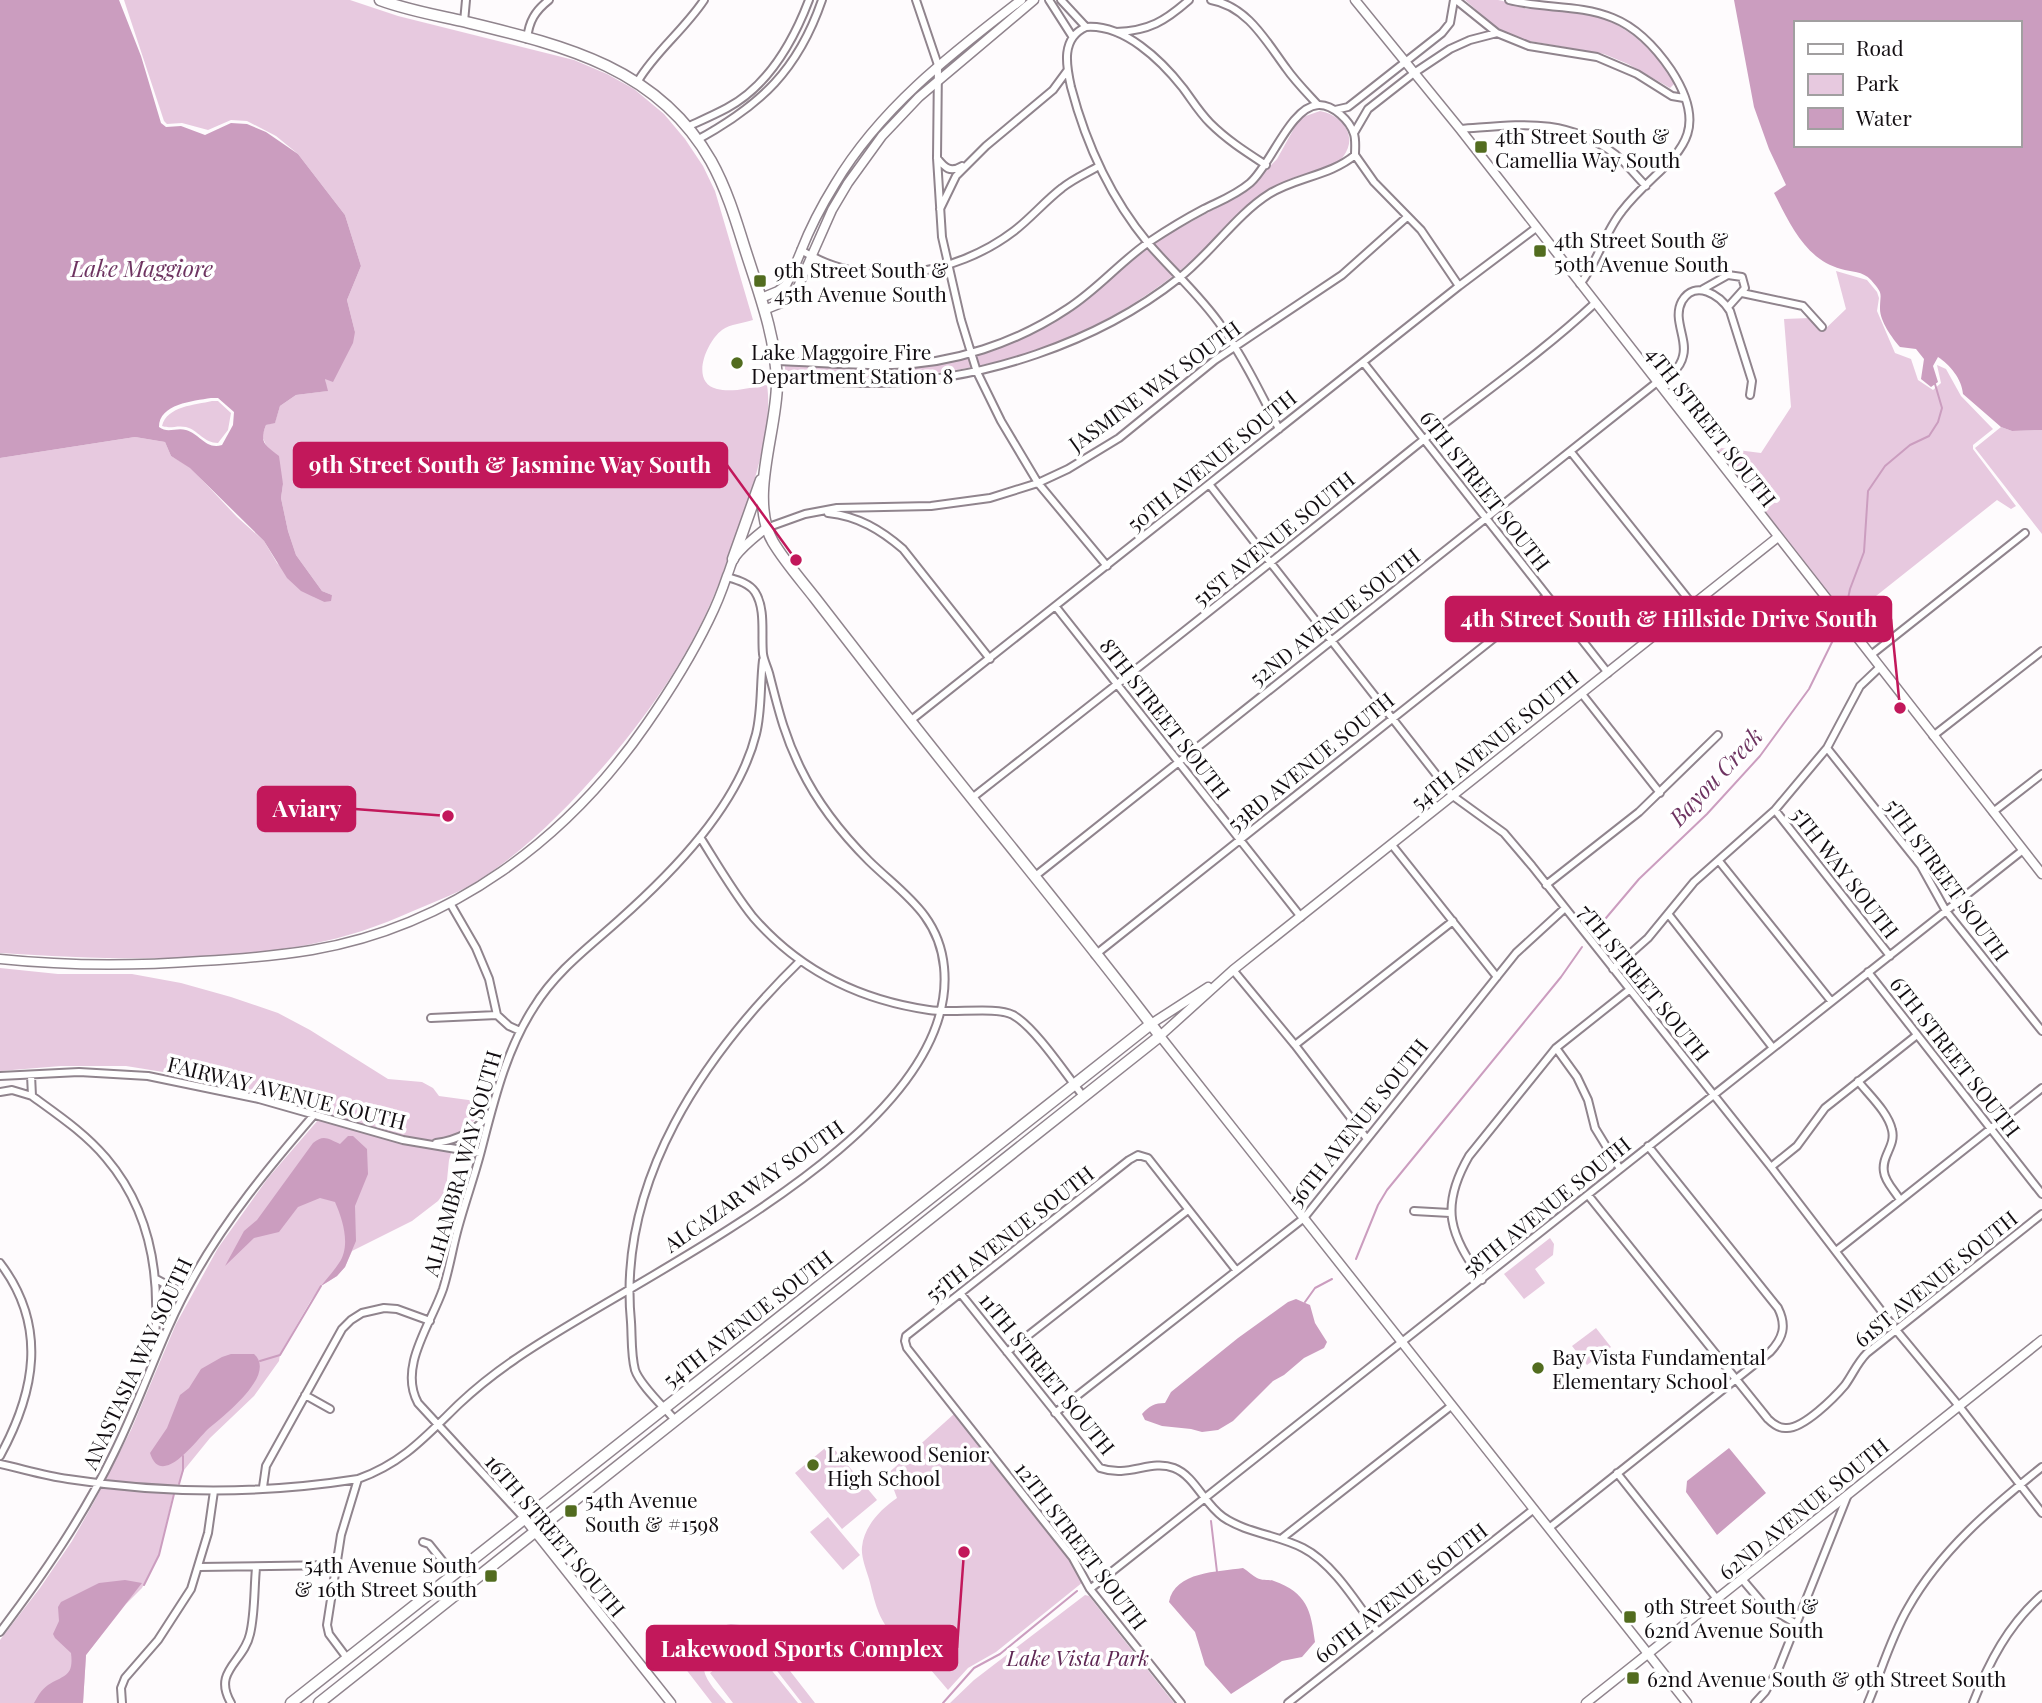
<svg xmlns="http://www.w3.org/2000/svg" width="2042" height="1703" viewBox="0 0 2042 1703" font-family="'Playfair Display',serif">
<style>
.green{fill:#e7c9df}
.water{fill:#cb9dbf;fill-rule:evenodd}
.lines{fill:none;stroke-linecap:round;stroke-linejoin:round}
.stream{stroke:#cb9dbf;stroke-width:2}
.minor-casing{stroke:#90848d;stroke-width:10}
.tertiary-casing{stroke:#90848d;stroke-width:11}
.secondary-casing{stroke:#90848d;stroke-width:13}
.minor{stroke:#fff;stroke-width:6}
.tertiary{stroke:#fff;stroke-width:8}
.secondary{stroke:#fff;stroke-width:10}
.poi-dot{fill:#526c1f;stroke:#fff;stroke-width:2.5}
.labels{text-anchor:middle;dominant-baseline:central;stroke-width:7;stroke-linejoin:round;paint-order:stroke}
.poi-label{font-size:21px;fill:#130e12;stroke:#fff;text-anchor:start}
.street-label{font-size:21px;fill:#130e12;stroke:#fff}
.park-label{font-size:21px;font-style:italic;fill:#5e2653;stroke:#fff}
.water-label{font-size:23px;font-style:italic;fill:#6e3461;stroke:#fff}
.leader{fill:none;stroke:#c2185b;stroke-width:2.5}
.callout-dot{fill:#c2185b;stroke:#fff;stroke-width:2.5}
.callout{fill:#c2185b;stroke:#c2185b;stroke-width:2.5}
.callout-label{font-size:23px;text-anchor:middle;font-weight:bold;fill:#fff}
</style>
<rect width="100%" height="100%" fill="#fefbfd"/>
<path class="green" d="M124,0H350L398,16L574,60L607,74L634,89L664,114L685,139L703,166L715,191L753,320C744,323 730,324 722,330C707,341 689,382 717,389C732,393 752,387 767,385C775,437 740,525 722,575C696,646 652,711 602,768C566,809 528,848 482,878C461,892 437,901 413,911C397,918 380,925 362,931C253,966 114,960 0,953V458L135,437L165,442L171,456L190,467L237,517L264,541L277,563L314,597L324,602L332,595L322,591L296,555L288,531L281,498L283,484L262,436L266,425L275,422L280,406L296,395L327,391L325,379L355,332L347,300L361,266L345,215L298,154L276,136L247,121L231,120L208,130L182,123L167,124L164,121Z
M1465,0C1476,0 1488,0 1498,0C1509,2 1518,8 1529,9C1536,9 1544,8 1551,8C1610,11 1644,35 1675,83L1670,88L1628,64L1604,54L1519,39L1498,29Z
M1320,111C1342,115 1359,136 1343,157C1332,172 1312,171 1295,177C1287,180 1279,184 1272,189C1246,206 1224,233 1201,253C1154,294 1100,328 1042,348C957,378 879,381 790,376L785,372V366L788,365L877,369L910,368L952,362L988,352L1027,336L1070,312L1138,254L1165,236L1242,194L1277,159L1297,123L1303,117Z
M1836,271L1867,280L1877,292L1879,298L1877,311L1895,353L1911,359L1918,380L1933,390L1941,383L1937,365L1946,369L1961,396L1993,429L1973,445V449L2016,506L2011,509L1997,500L1847,619L1714,447L1761,453L1791,407L1784,319L1810,318L1822,332L1846,309Z
M212,401H218L231,413L228,430L218,443C204,443 198,430 186,427C177,425 170,429 162,426C167,406 195,405 212,401Z
M2001,427L2012,431L2042,430V534L1975,448Z
M0,968L58,974H132L181,983L231,997L278,1013L310,1030L388,1079L422,1082L433,1088L439,1096L483,1102L486,1107L470,1125L457,1134L449,1160L446,1190L438,1201L412,1221L352,1251L345,1267L337,1276L321,1286L310,1302L280,1354L279,1361L254,1396L210,1438L184,1470L172,1499L159,1555L142,1588L126,1604L86,1655L83,1703H0V1640L40,1588L72,1541L94,1502L131,1430L176,1324L218,1248L268,1178L325,1112L225,1082L126,1066H61L0,1071Z
M1550,1238L1554,1244L1553,1255L1535,1269L1545,1283L1524,1299L1504,1274Z
M1596,1328L1611,1347L1587,1365L1572,1346Z
M954,1414L1070,1560L1083,1582L996,1652L968,1668L948,1690L907,1642C879,1630 876,1605 869,1579C866,1569 861,1557 862,1547C864,1526 881,1509 897,1498L894,1490L884,1477Z
M830,1444L877,1500L842,1529L795,1473Z
M828,1517L860,1555L843,1570L810,1532Z
M1085,1595L1089,1596L1174,1703H950L974,1680Z
M731,1624L748,1626L762,1635L815,1703H802L753,1640C730,1628 698,1639 704,1670C706,1682 719,1694 726,1703H712L671,1650L679,1644L694,1662C697,1641 710,1628 731,1624Z
M749,1642L798,1703H733L710,1673Z"/>
<path class="water" d="M0,0H119L141,56L161,123L166,127L181,126L205,135L231,123L247,124L266,132L298,154L345,215L361,266L347,300L355,332L353,343L333,382L325,379L328,391L296,395L280,406L275,423L266,425C259,443 265,445 279,456L283,484L281,498L288,531L296,555L322,591L332,595L331,601L324,602L301,591L287,578L264,541L190,468L171,456L165,442L135,437L0,458ZM211,398H218L234,412L233,425L222,445C206,450 200,434 186,430C176,427 168,434 159,427C159,404 193,401 211,398Z
M1734,0H2042V430L2012,431L2001,427L1963,394C1962,379 1950,365 1938,357L1933,366L1938,382L1931,387L1921,379L1924,359L1916,349L1900,347C1892,338 1880,321 1880,309C1880,292 1884,295 1871,280C1863,271 1851,272 1841,269C1805,259 1790,224 1774,193L1786,185L1769,149L1754,107ZM1795,23H2019V145H1795Z
M348,1136H353L367,1149L368,1174L355,1206L356,1241L345,1267L337,1276L321,1286C327,1278 334,1271 339,1263C351,1246 343,1220 335,1202L320,1198L298,1207L279,1232L254,1238L225,1266L244,1231L257,1220L313,1143C324,1134 328,1139 340,1144Z
M1296,1299L1310,1305L1315,1323L1327,1342L1324,1348L1304,1358L1284,1375L1273,1381L1233,1421L1218,1430L1202,1432L1191,1429L1162,1426L1145,1420L1142,1414C1149,1406 1155,1403 1165,1403L1171,1392L1238,1338L1288,1302Z
M231,1354H254C278,1375 221,1418 207,1430C196,1441 161,1489 150,1453L167,1428L180,1395L189,1388L201,1369L222,1357Z
M1729,1448L1766,1493L1717,1535L1686,1492L1687,1481Z
M1243,1568C1248,1571 1253,1576 1257,1578C1262,1581 1269,1579 1274,1581C1307,1593 1311,1610 1315,1642L1302,1657L1282,1661L1231,1694L1205,1665L1195,1632L1169,1602C1175,1571 1218,1572 1243,1568Z
M125,1580L142,1583L86,1655L83,1703H34C38,1696 41,1690 48,1685C64,1675 74,1677 71,1653L55,1638L53,1634L59,1621L58,1607L61,1602L99,1583Z"/>
<g class="lines">
<path class="stream" d="M1845,613L1850,589L1864,552L1868,491L1885,466L1910,445L1929,436L1938,422L1942,408L1935,384
M1595,931L1639,879L1707,814L1760,756L1809,689L1838,630
M1356,1259L1378,1205L1387,1190L1561,977L1582,947
M1305,1302L1315,1288L1332,1279
M260,1361L280,1355L321,1286
M179,1484L183,1470V1456
M1211,1521L1217,1572
M144,1585L159,1555L174,1494
M943,1703L974,1668L1000,1654L1077,1591"/>
<defs>
<path id="minor" d="M916,0L938,65L937,158L942,237L961,320L977,372L1001,421L1038,483L1107,566
M1049,0L1072,36
M1061,0L1086,27C1061,38 1066,65 1071,87C1086,144 1110,197 1148,243C1172,271 1201,296 1222,327C1244,359 1261,394 1279,429
M1211,0C1247,6 1266,41 1286,68C1295,81 1307,93 1318,105
M1456,0L1497,33L1529,46L1597,57L1637,74L1672,96L1684,98
M1509,0C1543,9 1579,4 1613,18C1638,28 1656,48 1671,70C1720,145 1661,160 1622,211C1604,233 1598,262 1580,284
M464,22L466,0
M1086,27C1124,24 1161,60 1183,88C1192,100 1199,112 1210,123C1227,140 1246,152 1266,165
M1116,32C1149,31 1165,21 1189,0
M527,39C529,21 535,11 549,0
M638,81C655,52 684,30 704,0
M1335,110L1348,107L1357,100L1442,33L1450,23L1454,0
M687,127C700,121 714,115 727,108C768,86 793,42 809,0
M1460,129C1519,125 1565,116 1616,155C1627,164 1636,176 1646,186
M1354,133L1368,109L1414,73L1450,49L1470,40L1497,33
M697,140C761,105 798,70 822,0
M1355,155L1374,182L1421,230L1459,286
M937,158C945,168 950,173 962,166
M940,209L956,176L986,146L1053,90L1067,71
M801,250C866,291 955,276 1014,231C1031,218 1045,201 1062,188C1073,179 1087,173 1099,166
M1703,289L1728,275L1742,277L1745,288L1728,307
M1742,293L1803,306L1822,327
M775,361C814,362 853,366 892,365C953,364 1016,343 1067,309C1097,290 1120,262 1149,242C1167,230 1185,219 1204,209C1220,201 1236,195 1250,183C1271,165 1290,107 1318,105C1333,104 1350,121 1354,134C1356,140 1355,149 1355,155
M1363,362L1608,673
M777,379C811,380 844,384 878,383C982,381 1097,343 1179,278C1210,254 1237,214 1269,194C1296,177 1330,176 1355,155
M1571,452L1693,605
M1209,484L1453,796L1504,833L1532,866L1771,1167L1896,1330L1959,1406L2042,1513
M828,513C858,516 881,530 903,549L990,659
M766,528L805,514L837,508L931,506L990,498L1038,483L1068,469L1119,438L1215,360L1342,275L1407,217
M1056,607L1301,917
M1871,655L2025,533
M1582,694L1660,793
M910,721L1459,286L1536,228
M1933,736L2042,651
M1827,748L1921,866L1946,911L2042,1031
M972,798C1119,683 1266,567 1412,449C1473,400 1537,357 1594,304
M1775,810L1890,956
M1993,812L2042,774
M700,837C717,864 733,892 753,917C799,970 860,1000 929,1010C952,1014 995,1006 1013,1015C1035,1027 1067,1076 1083,1096
M1392,845L1497,977
M1719,861L1831,1001
M1034,877L1656,383C1668,376 1680,370 1683,356C1688,339 1672,319 1682,301C1695,279 1720,295 1730,311L1752,381L1750,395
M1546,885L1639,812L1718,735
M450,903L476,948L489,979L497,1015L509,1026L520,1031
M1669,915L1773,1048
M1095,955L1547,596
M1613,969L1648,938L1694,882L1775,810L1827,748L1860,686L1880,667
M1233,970L1295,1045L1367,1139
M1868,972L2042,1194
M431,1018L497,1015
M1295,1045L1453,921
M1556,1048L1577,1077L1588,1100L1595,1128L1620,1169
M31,1075L32,1096C58,1115 85,1133 106,1158C153,1213 162,1285 153,1355
M0,1076L79,1072L148,1076L259,1099L403,1140L480,1153
M1858,1081C1869,1095 1888,1112 1892,1130C1896,1146 1881,1156 1884,1172C1885,1182 1895,1191 1900,1200
M0,1092L12,1090L32,1096
M436,1143C457,1140 476,1131 489,1114
M1771,1167L1797,1146L1825,1108L1917,1035
M1588,1195L1768,1419C1773,1424 1779,1429 1787,1428C1804,1428 1834,1398 1845,1385C1853,1374 1857,1363 1867,1353L2042,1214
M1414,1211L1450,1213
M1836,1251L2042,1088
M0,1263C48,1326 35,1392 0,1456
M156,1279L184,1294
M1482,1280C1450,1234 1439,1208 1469,1156L1556,1048L1629,990
M961,1294L1100,1468C1129,1478 1150,1459 1174,1468C1195,1476 1204,1504 1223,1517C1246,1533 1278,1535 1303,1548C1333,1563 1358,1605 1378,1632
M1007,1352L1188,1210
M305,1395L330,1409
M1055,1413L1304,1218L1516,953L1564,909
M675,1420C664,1407 640,1385 635,1370C631,1355 632,1337 631,1322C617,1181 704,1055 800,961
M0,1464C23,1469 45,1476 68,1479C164,1494 263,1494 358,1479
M1617,1473L1717,1599
M263,1487L266,1466L342,1329L351,1320L362,1313L384,1308L397,1309L430,1321
M524,1518L418,1403C398,1367 431,1324 443,1289C449,1270 452,1251 457,1232C464,1205 474,1178 481,1151C494,1101 506,1050 534,1007C556,971 589,947 619,920C673,872 738,806 756,734C762,710 760,685 763,660
M1549,1528L1770,1352C1783,1338 1787,1326 1778,1308L1648,1146
M1281,1539L1451,1406
M423,1542L429,1544L453,1574
M199,1567L335,1565
M1742,1579L1764,1605L1795,1623
M1090,1589L2023,850
M0,1632C43,1575 83,1517 114,1453C143,1395 161,1334 193,1278C226,1219 269,1167 313,1116
M347,1658L329,1634L327,1625L341,1535L358,1479C403,1463 426,1436 459,1404C476,1388 495,1373 514,1360C630,1278 961,1135 944,967C939,915 903,894 869,861C842,834 818,804 801,769C784,735 778,708 769,673C767,666 764,661 763,654C761,635 766,609 755,592C749,583 737,580 727,577
M122,1703L121,1688L125,1678L158,1640L191,1589L208,1533L214,1491
M231,1703C212,1671 244,1662 250,1634C255,1613 254,1589 256,1568
M1181,1703L1090,1589L1073,1558L907,1348L905,1341L906,1336L1129,1160L1138,1155L1148,1158L1236,1270
M1288,1703L1534,1509
M1755,1703L1765,1692L1778,1670L1847,1497
M1868,1703C1881,1672 1891,1637 1908,1608C1940,1551 1992,1507 2042,1467
M1973,1703C1989,1662 2008,1625 2042,1595"/>
<path id="tertiary" d="M1355,0L1460,129L2042,874
M761,298L778,291L786,285C792,274 796,263 801,251C810,228 822,205 835,184C881,107 951,54 1021,0
M764,310L784,302L797,289L832,210L848,183L882,136L919,97L1034,0
M0,959C67,966 134,966 201,961C238,959 275,956 312,950C452,926 567,839 646,725C669,692 691,657 709,620C716,606 722,591 727,576C730,570 731,562 735,557C743,546 755,537 766,528
M1151,1024L1208,987
M524,1518L671,1703
M1586,1703L2042,1340
M1687,1703L1160,1036L1233,970L1778,537"/>
<path id="secondary" d="M733,559L761,480
M291,1703L1151,1024
M319,1703L1160,1036C1069,916 972,801 880,682C858,654 837,626 815,598C801,580 785,562 773,542C748,499 777,431 777,383C776,336 758,290 744,246C735,217 726,188 711,161C657,66 561,45 462,21C435,15 407,10 380,0"/>
</defs>
<use href="#minor" class="minor-casing"/>
<use href="#tertiary" class="tertiary-casing"/>
<use href="#secondary" class="secondary-casing"/>
<use href="#minor" class="minor"/>
<use href="#tertiary" class="tertiary"/>
<use href="#secondary" class="secondary"/>
</g>
<g class="poi-dot">
<rect x="1474" y="140" width="14" height="14" rx="3.5"/>
<rect x="1533" y="244" width="14" height="14" rx="3.5"/>
<rect x="753" y="274" width="14" height="14" rx="3.5"/>
<circle cx="737" cy="363" r="7"/>
<circle cx="1538" cy="1368" r="7"/>
<circle cx="813" cy="1465" r="7"/>
<rect x="564" y="1504" width="14" height="14" rx="3.5"/>
<rect x="484" y="1569" width="14" height="14" rx="3.5"/>
<rect x="1623" y="1610" width="14" height="14" rx="3.5"/>
<rect x="1626" y="1671" width="14" height="14" rx="3.5"/>
</g>
<g class="labels">
<g class="poi-label">
<text x="1495" y="135">4th Street South &amp;<tspan x="1495" dy="24">Camellia Way South</tspan></text>
<text x="1554" y="239">4th Street South &amp;<tspan x="1554" dy="24">50th Avenue South</tspan></text>
<text x="774" y="269">9th Street South &amp;<tspan x="774" dy="24">45th Avenue South</tspan></text>
<text x="751" y="351">Lake Maggoire Fire<tspan x="751" dy="24">Department Station 8</tspan></text>
<text x="1552" y="1356">Bay Vista Fundamental<tspan x="1552" dy="24">Elementary School</tspan></text>
<text x="827" y="1453">Lakewood Senior<tspan x="827" dy="24">High School</tspan></text>
<text x="585" y="1499">54th Avenue<tspan x="585" dy="24">South &amp; #1598</tspan></text>
<text x="477" y="1564" text-anchor="end">54th Avenue South<tspan x="477" dy="24">&amp; 16th Street South</tspan></text>
<text x="1644" y="1605">9th Street South &amp;<tspan x="1644" dy="24">62nd Avenue South</tspan></text>
<text x="1647" y="1678">62nd Avenue South &amp; 9th Street South</text>
</g>
<g class="street-label">
<text transform="translate(1154 385) rotate(-36)">JASMINE WAY SOUTH</text>
<text transform="translate(1712 426) rotate(52)">4TH STREET SOUTH</text>
<text transform="translate(1211 460) rotate(-39)">50TH AVENUE SOUTH</text>
<text transform="translate(1486 490) rotate(52)">6TH STREET SOUTH</text>
<text transform="translate(1273 538) rotate(-39)">51ST AVENUE SOUTH</text>
<text transform="translate(1334 616) rotate(-38)">52ND AVENUE SOUTH</text>
<text transform="translate(1166 718) rotate(52)">8TH STREET SOUTH</text>
<text transform="translate(1494 739) rotate(-39)">54TH AVENUE SOUTH</text>
<text transform="translate(1310 761) rotate(-39)">53RD AVENUE SOUTH</text>
<text transform="translate(1846 872) rotate(52)">5TH WAY SOUTH</text>
<text transform="translate(1948 879) rotate(54)">5TH STREET SOUTH</text>
<text transform="translate(1645 982) rotate(51)">7TH STREET SOUTH</text>
<text transform="translate(1956 1056) rotate(52)">6TH STREET SOUTH</text>
<text transform="translate(287 1092) rotate(14)">FAIRWAY AVENUE SOUTH</text>
<text transform="translate(1357 1122) rotate(-51)">56TH AVENUE SOUTH</text>
<text transform="translate(461 1163) rotate(-74)">ALHAMBRA WAY SOUTH</text>
<text transform="translate(753 1185) rotate(-35)">ALCAZAR WAY SOUTH</text>
<text transform="translate(1546 1206) rotate(-39)">58TH AVENUE SOUTH</text>
<text transform="translate(1009 1233) rotate(-38)">55TH AVENUE SOUTH</text>
<text transform="translate(1935 1278) rotate(-39)">61ST AVENUE SOUTH</text>
<text transform="translate(747 1318) rotate(-38)">54TH AVENUE SOUTH</text>
<text transform="translate(136 1363) rotate(-65)">ANASTASIA WAY SOUTH</text>
<text transform="translate(1048 1373) rotate(51)">11TH STREET SOUTH</text>
<text transform="translate(1803 1508) rotate(-39)">62ND AVENUE SOUTH</text>
<text transform="translate(556 1535) rotate(50)">16TH STREET SOUTH</text>
<text transform="translate(1082 1545) rotate(53)">12TH STREET SOUTH</text>
<text transform="translate(1400 1592) rotate(-38)">60TH AVENUE SOUTH</text>
</g>
<g class="park-label">
<text x="1078" y="1657">Lake Vista Park</text>
</g>
<g class="water-label">
<text x="142" y="267">Lake Maggiore</text>
<text transform="translate(1715 776) rotate(-47)">Bayou Creek</text>
</g>
</g>
<path class="leader" d="M796 560L727 465M1900 708L1891 619M448 816L355 809M964 1552L957 1648"/>
<g class="callout-dot">
<circle cx="796" cy="560" r="7"/>
<circle cx="1900" cy="708" r="7"/>
<circle cx="448" cy="816" r="7"/>
<circle cx="964" cy="1552" r="7"/>
</g>
<g class="callout">
<rect x="294" y="443" width="433" height="44" rx="7"/>
<rect x="1446" y="597" width="445" height="44" rx="7"/>
<rect x="258" y="787" width="97" height="44" rx="7"/>
<rect x="647" y="1626" width="310" height="44" rx="7"/>
</g>
<g class="callout-label">
<text x="510" y="473">9th Street South &amp; Jasmine Way South</text>
<text x="1669" y="627">4th Street South &amp; Hillside Drive South</text>
<text x="307" y="817">Aviary</text>
<text x="802" y="1657">Lakewood Sports Complex</text>
</g>
<rect x="1794" y="21" width="228" height="126" fill="#ffffff" stroke="#a19fa0" stroke-width="2"/>
<rect x="1808" y="44" width="35" height="10" fill="#ffffff" stroke="#a19fa0" stroke-width="2"/>
<text x="1856" y="56" font-size="21" fill="#130e12">Road</text>
<rect x="1808" y="74" width="35" height="21" fill="#e7c9df" stroke="#a19fa0" stroke-width="2"/>
<text x="1856" y="91" font-size="21" fill="#130e12">Park</text>
<rect x="1808" y="108" width="35" height="21" fill="#cb9dbf" stroke="#a19fa0" stroke-width="2"/>
<text x="1856" y="126" font-size="21" fill="#130e12">Water</text>
</svg>
